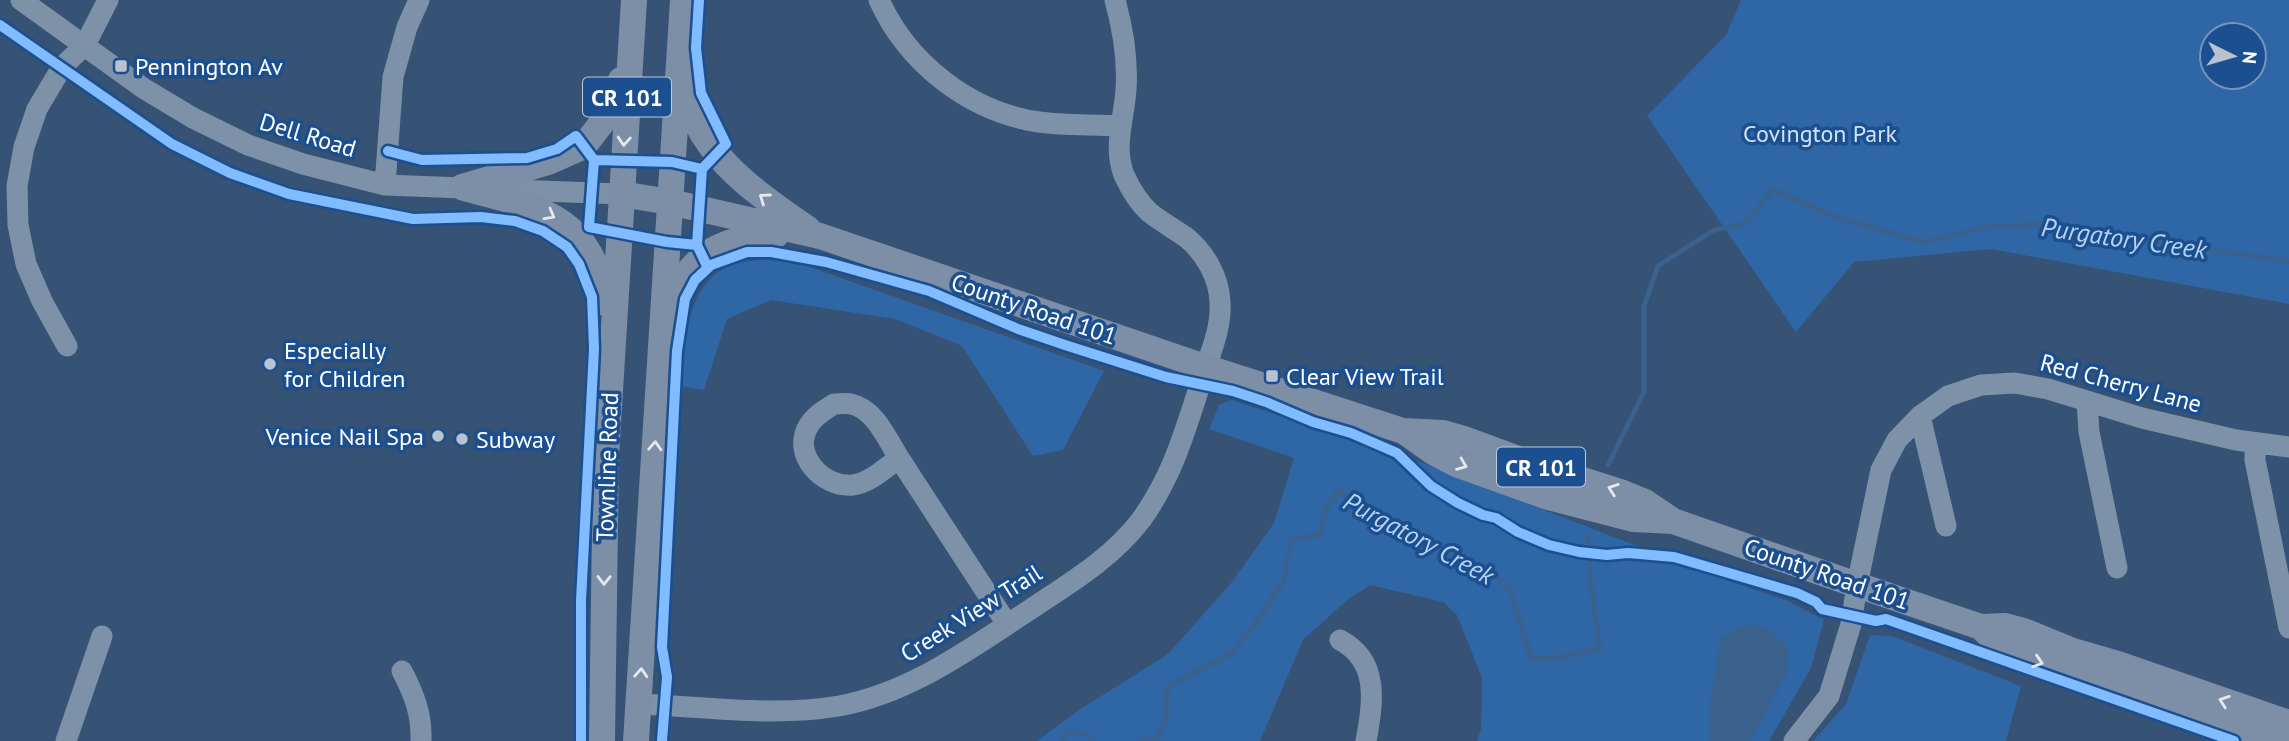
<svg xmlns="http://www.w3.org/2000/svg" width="2289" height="741" viewBox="0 0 2289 741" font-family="'PT Sans',sans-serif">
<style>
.green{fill:#2f66a5;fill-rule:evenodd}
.water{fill:#3b618d}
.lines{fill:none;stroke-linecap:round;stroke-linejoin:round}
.stream{stroke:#3b618d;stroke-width:5}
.minor{stroke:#7d92a8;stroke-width:21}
.major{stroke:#7d8ea7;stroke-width:26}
.cycleway-casing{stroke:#1b4f8f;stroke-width:15}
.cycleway{stroke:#80bcff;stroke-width:10}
.oneway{stroke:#e5e8ed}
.poi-dot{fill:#b9c2ce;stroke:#1b4f8f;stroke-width:2.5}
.labels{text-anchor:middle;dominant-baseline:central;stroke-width:7;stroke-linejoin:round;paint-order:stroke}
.shield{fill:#1b4f8f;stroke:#bbcadd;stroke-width:2}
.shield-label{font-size:23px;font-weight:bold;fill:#fff}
.poi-label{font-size:24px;fill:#fff;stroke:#1b4f8f;text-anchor:start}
.park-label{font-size:24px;fill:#cfe3fa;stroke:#1b4f8f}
.street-label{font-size:24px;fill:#fff;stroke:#1b4f8f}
.water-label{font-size:26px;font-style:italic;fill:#b5d3f5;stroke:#1b4f8f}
</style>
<rect width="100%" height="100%" fill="#365274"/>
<path class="green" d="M1741,0H2289V304L1991,249L1854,262L1796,332L1647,116L1726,35ZM2212,35H2254V77H2212Z
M762,259L796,262L1104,371L1063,450L1033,456L962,346L895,319L771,300L727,319L704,390L680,386C685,344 685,279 735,264C743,261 753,261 762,259Z
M1231,400L1397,453L1712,575L1788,601L1824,620L1811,668L1769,741H1750L1788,670L1710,704V741H1477L1481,729L1482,678L1457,615L1443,602L1370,585L1346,601L1303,640L1260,741H1037L1079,710L1168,654L1231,583L1274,523L1294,458L1209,429L1219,405Z
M1870,635L1892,636L2021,686L2006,741H1813L1846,704Z"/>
<path class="water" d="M1750,624L1773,631L1787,647L1788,670L1750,741H1710V704L1720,640L1734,629Z"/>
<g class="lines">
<path class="stream" d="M1608,465L1644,392V306L1658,266L1714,230L1743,224L1774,190L1835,217L1923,242L1992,226L2062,224L2145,241L2289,261
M1063,741L1067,731L1089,735L1092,741
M1140,741L1158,737L1166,719L1167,687L1232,653L1254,625L1283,582L1291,540L1320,535L1328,504L1338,491L1421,544L1487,568L1510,589L1531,658C1555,660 1577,654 1600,648L1590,579L1588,536"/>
<path class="minor" d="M21,0L143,88L193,118L248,145L303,164L385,185L621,194
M879,0C908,64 970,112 1039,122C1066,126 1094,124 1120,126
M385,185L393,77L407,27L419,0
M67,346L42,301L26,264L18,225L17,186L24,147L37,109L62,67L85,45L108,0
M2087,401L2089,432L2117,568
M834,404C839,404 846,403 851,404C875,409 887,439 899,458C885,468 870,483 853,485C822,488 791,454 809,425C815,415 825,410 834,404Z
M1920,416L1946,526
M2255,443V460L2289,628
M899,458L1007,624
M1340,640C1380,661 1373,703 1366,741
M402,671C414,694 422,714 421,741
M640,704C705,707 774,717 839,706C911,693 971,648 1031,609C1070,583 1112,558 1141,520C1172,477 1184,434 1200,385C1208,358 1222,330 1220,302C1219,278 1206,254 1187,238C1175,229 1161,222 1149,212C1138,202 1130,188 1124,175C1113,146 1124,119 1126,90C1128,60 1123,29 1115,0
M66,741L102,636
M1794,741L1829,696L1851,624L1857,585L1881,470L1897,440L1920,416L1948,396L1981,385L2015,383L2048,389L2142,418L2236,440L2289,447"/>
<path class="major" d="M684,81C693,152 755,192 808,229
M462,187L548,162L584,146L607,116L621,80
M464,188C539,208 591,214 605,303
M621,194L670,202L820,236L1205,367L1403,431L1443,433L1464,439L1532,464L1623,493L1645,502L1673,521L1857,585L1981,627L2005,626L2024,631L2073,651L2118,664L2289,723
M669,312C687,255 719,238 776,235
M1405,432L1433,452L1456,464L1548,497L1633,519L1673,521
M1981,627L2003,649L2025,657L2282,741
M602,741L606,456L634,0
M636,741L683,0"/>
<defs>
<path id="cycleway" d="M699,0L696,48L701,93L726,144L702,169L697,245L708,268
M0,25L172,144L230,173L289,194L413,219L481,217L515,221L543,231L567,247L579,264L592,297L594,349L581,601V741
M388,151L422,160L527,158L557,149L576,136L594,160
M697,245L667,242L589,227L594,160L672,162L702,169
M662,741L667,677L662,647L677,351L685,299L695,280L711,265L747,252H771L826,262L929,291L1018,329L1068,346L1166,377L1233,391L1266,402L1313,422L1351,433L1397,453L1431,486L1458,503L1483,515L1496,518L1518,532L1549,545L1579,552L1607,555L1628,553L1674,557L1797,593L1816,602L1822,609L1876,621L1886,619L2234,741"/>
</defs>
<use href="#cycleway" class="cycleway-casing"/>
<use href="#cycleway" class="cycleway"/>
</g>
<defs><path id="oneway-chevron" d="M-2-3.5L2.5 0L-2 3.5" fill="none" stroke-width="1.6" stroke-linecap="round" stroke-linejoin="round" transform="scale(1.75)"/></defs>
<g class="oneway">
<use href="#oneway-chevron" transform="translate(624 141) rotate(94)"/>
<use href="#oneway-chevron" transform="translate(764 198) rotate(-145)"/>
<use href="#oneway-chevron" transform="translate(550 215) rotate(29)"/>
<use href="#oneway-chevron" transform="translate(655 446) rotate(-87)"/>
<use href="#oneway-chevron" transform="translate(1462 465) rotate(22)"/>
<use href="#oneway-chevron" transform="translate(1613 489) rotate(-161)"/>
<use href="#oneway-chevron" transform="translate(604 580) rotate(91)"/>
<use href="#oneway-chevron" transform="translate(2038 662) rotate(18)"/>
<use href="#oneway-chevron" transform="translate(641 673) rotate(-87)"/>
<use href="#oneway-chevron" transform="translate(2224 701) rotate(-161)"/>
</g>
<g class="poi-dot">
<rect x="114" y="59" width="14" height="14" rx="3.5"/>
<circle cx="270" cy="364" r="7"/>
<rect x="1265" y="369" width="14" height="14" rx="3.5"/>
<circle cx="438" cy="436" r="7"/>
<circle cx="462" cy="439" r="7"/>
</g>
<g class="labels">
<g class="shield">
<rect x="583" y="77.5" width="88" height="39" rx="5"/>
<rect x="1497" y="447.5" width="88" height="39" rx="5"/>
</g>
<g class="shield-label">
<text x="627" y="97">CR 101</text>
<text x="1541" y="467">CR 101</text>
</g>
<g class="poi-label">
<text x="135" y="66">Pennington Av</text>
<text x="284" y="350">Especially<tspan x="284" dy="28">for Children</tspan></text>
<text x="1286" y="376">Clear View Trail</text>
<text x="424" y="436" text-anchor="end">Venice Nail Spa</text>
<text x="476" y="439">Subway</text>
</g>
<g class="park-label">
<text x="1820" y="133">Covington Park</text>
</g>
<g class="street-label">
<text transform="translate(308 135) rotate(17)">Dell Road</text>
<text transform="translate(1034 309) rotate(19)">County Road 101</text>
<text transform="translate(2121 383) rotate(15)">Red Cherry Lane</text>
<text transform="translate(607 467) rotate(-88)">Townline Road</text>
<text transform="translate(1827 574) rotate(19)">County Road 101</text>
<text transform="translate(971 613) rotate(-32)">Creek View Trail</text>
</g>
<g class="water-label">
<text transform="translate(2124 238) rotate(8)">Purgatory Creek</text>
<text transform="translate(1419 538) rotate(28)">Purgatory Creek</text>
</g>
</g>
<g transform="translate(2233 56) rotate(95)"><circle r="33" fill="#1b4f8f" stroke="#7695bc" stroke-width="2"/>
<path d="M0-5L12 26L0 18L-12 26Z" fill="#b9c2ce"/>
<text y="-10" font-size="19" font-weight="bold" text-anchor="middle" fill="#ffffff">N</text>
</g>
</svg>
